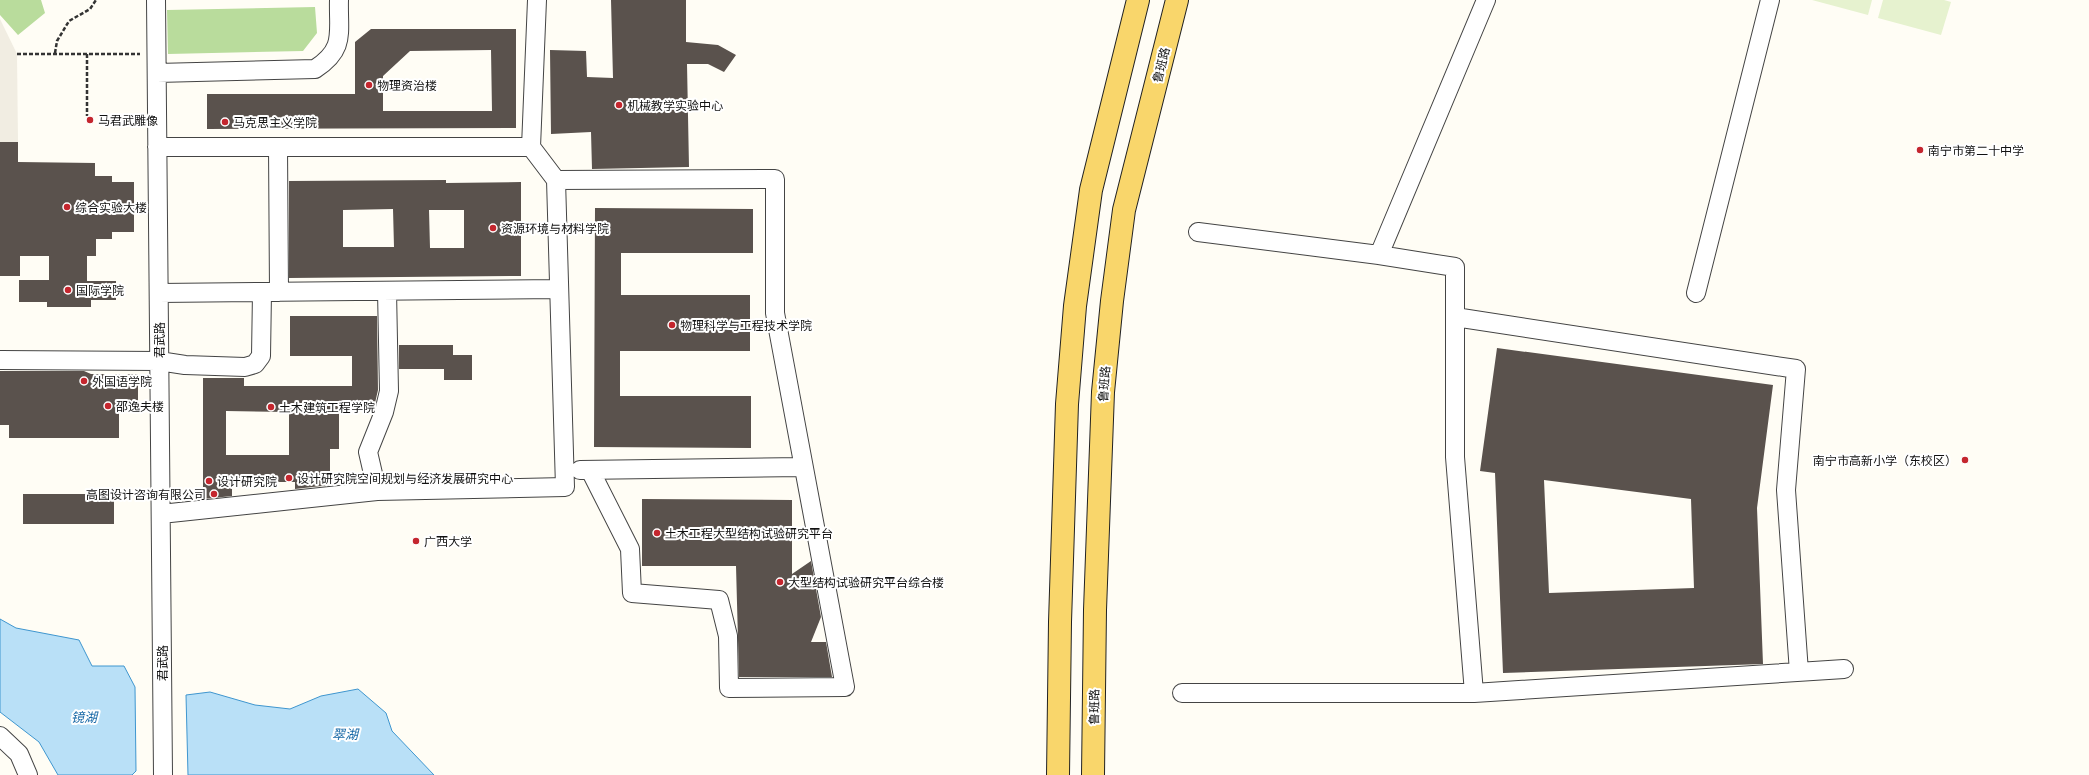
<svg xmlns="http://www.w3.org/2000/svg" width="2089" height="775" viewBox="0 0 2089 775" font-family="'PT Serif','Noto Sans SC',serif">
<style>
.forest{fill:#b9dc9c}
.pitch{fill:#e6f2cf}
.plaza{fill:#f1ede2}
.water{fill:#b9e0f7;stroke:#3f96cf}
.building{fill:#5a524d;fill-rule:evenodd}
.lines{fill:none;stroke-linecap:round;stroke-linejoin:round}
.minor-casing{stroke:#444;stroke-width:20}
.major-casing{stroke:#222;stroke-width:24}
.path{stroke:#333;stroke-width:2.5;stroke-dasharray:4 2;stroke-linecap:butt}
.minor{stroke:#fff;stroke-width:18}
.major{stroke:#f9d66b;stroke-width:22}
.poi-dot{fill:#c4262e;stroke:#fff;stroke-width:1.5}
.labels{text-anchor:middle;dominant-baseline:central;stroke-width:4;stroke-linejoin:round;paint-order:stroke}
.street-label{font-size:12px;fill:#111;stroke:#fff}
.poi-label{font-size:12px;fill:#111;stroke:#fff;text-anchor:start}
.water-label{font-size:13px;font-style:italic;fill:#1768a6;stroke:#fff}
</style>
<rect width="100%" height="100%" fill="#fffdf5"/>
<path class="forest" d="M0,0H41L45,13L18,35L0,15Z
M315,7L317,33L303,51L168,54L167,10Z"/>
<path class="pitch" d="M1812,0H1872L1868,15Z
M1883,0H1944L1951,2L1941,35L1878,18Z"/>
<path class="plaza" d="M0,19L17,54L18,142H0Z"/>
<path class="water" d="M0,619L16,628L79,640L92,666H124L135,687L136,771L132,775H58L39,742L0,712Z
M358,689L386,713L392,731L434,775H188L186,695L210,692L255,705L290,709L321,696Z"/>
<path class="building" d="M611,0H686V42L718,45L736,55L724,72L708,64H687L689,167L592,169L591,132L551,134L550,50L586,51L587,77L613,78Z
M371,29H516V128L207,129V94H355V42ZM491,50L492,111H383V76L410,51Z
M0,142H18V162L95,163V176H112V182H134V232H112V239H96V256H87V281H116V300H91V307H47V302H19V280H49V256H20V276H0Z
M446,180V183L521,182V276L289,278V181ZM393,209L394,247H343V210ZM429,210H464V248H430Z
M595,208L753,209V253H621V295H750V351H620V396H751V448L594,447Z
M290,316H377L378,390L375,403H339V449H330V485L295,489V482H232V496L203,499V378H244V386H352V356H290ZM226,411L289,412V455H226Z
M399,345H453V355H472V380H444V369H399Z
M1497,348L1773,385L1757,508L1763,664L1503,673L1495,473L1480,471ZM1544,480L1691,499L1694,588L1549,593Z
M0,371H84L91,374H138V409H119V438H9V425H0Z
M23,494H114V524H23Z
M642,499L792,500V574L811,561L821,617L811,642H826L832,677H739L736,566H642Z"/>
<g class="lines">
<defs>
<path id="minor" d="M156,0L163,775
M157,73L315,69C346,49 338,33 339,0
M157,147H531L556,180L565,487L377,491L161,514
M278,147L279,292
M531,147L537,0
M556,180L775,179V313L845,687L729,688L728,636L719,600L632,593L630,549L590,470
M1198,232L1379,255L1455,267V457L1474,693
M1379,255L1486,0
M159,293L559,289
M1696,293L1770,0
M1455,317L1796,369L1786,490L1799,672
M0,360L159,361L185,365L245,367L255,364L261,356L262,292
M580,470L803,467
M377,491L368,452L384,412L389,391L387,291
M1182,693H1474L1844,669
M0,736L19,754L28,775"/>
<path id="major" d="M1058,775L1060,622L1067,404L1075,306L1091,190L1138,0
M1093,775L1095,610L1103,392L1112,301L1124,210L1177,0"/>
</defs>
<use href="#minor" class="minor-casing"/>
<use href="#major" class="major-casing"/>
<path class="path" d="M55,53L57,41L69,21L90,9L96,0
M17,54H140
M87,54V116"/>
<use href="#minor" class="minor"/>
<use href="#major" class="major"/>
</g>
<g class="poi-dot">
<circle cx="369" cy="85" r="4"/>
<circle cx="619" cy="105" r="4"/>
<circle cx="90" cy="120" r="4"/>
<circle cx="225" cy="122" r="4"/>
<circle cx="1920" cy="150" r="4"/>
<circle cx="67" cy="207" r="4"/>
<circle cx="493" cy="228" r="4"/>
<circle cx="68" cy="290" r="4"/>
<circle cx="672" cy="325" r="4"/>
<circle cx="84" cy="381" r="4"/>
<circle cx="108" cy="406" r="4"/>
<circle cx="271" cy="407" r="4"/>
<circle cx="1965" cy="460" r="4"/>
<circle cx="289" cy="478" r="4"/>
<circle cx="209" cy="481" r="4"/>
<circle cx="214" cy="494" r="4"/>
<circle cx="657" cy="533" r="4"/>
<circle cx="416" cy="541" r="4"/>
<circle cx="780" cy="582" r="4"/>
</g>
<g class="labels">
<g class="street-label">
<text transform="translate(1161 65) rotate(-76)">鲁班路</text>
<text transform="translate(159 340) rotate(-90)">君武路</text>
<text transform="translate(1104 384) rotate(-86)">鲁班路</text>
<text transform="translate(162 663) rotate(-90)">君武路</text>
<text transform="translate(1094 707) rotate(-89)">鲁班路</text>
</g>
<g class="poi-label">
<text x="377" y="85">物理资治楼</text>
<text x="627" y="105">机械教学实验中心</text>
<text x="98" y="120">马君武雕像</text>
<text x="233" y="122">马克思主义学院</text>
<text x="1928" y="150">南宁市第二十中学</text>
<text x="75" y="207">综合实验大楼</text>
<text x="501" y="228">资源环境与材料学院</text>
<text x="76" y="290">国际学院</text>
<text x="680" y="325">物理科学与工程技术学院</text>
<text x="92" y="381">外国语学院</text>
<text x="116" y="406">邵逸夫楼</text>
<text x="279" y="407">土木建筑工程学院</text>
<text x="1957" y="460" text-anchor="end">南宁市高新小学（东校区）</text>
<text x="297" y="478">设计研究院空间规划与经济发展研究中心</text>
<text x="217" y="481">设计研究院</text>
<text x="206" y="494" text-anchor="end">高图设计咨询有限公司</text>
<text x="665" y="533">土木工程大型结构试验研究平台</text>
<text x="424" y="541">广西大学</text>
<text x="788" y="582">大型结构试验研究平台综合楼</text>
</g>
<g class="water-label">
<text x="84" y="717">镜湖</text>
<text x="345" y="734">翠湖</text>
</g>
</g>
</svg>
